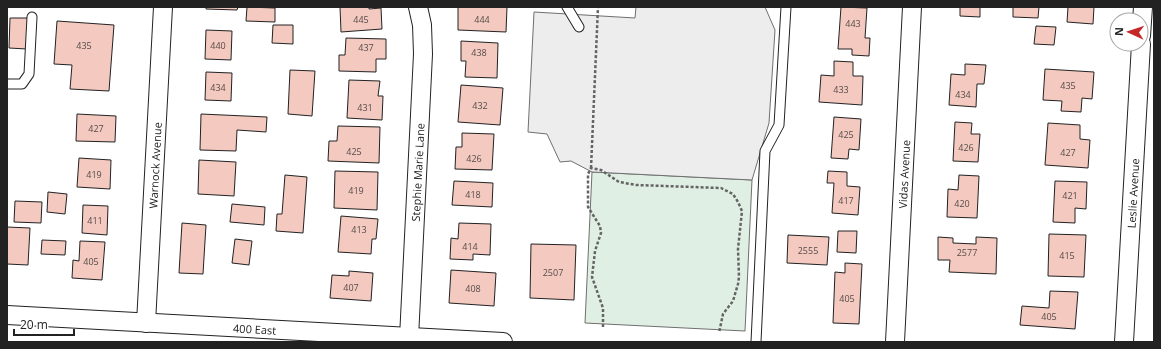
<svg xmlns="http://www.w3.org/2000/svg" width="1161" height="349" viewBox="0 0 1161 349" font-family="'Open Sans',sans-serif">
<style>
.green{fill:#e0efe3;stroke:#6f6f6f}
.parking{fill:#ededed;stroke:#6f6f6f}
.building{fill:#f3c9c0;stroke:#222}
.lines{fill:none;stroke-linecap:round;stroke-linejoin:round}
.service-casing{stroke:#222;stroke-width:11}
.minor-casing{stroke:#222;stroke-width:20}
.path{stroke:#646464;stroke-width:2.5;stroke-dasharray:3 2;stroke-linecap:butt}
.service{stroke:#fff;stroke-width:9}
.minor{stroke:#fff;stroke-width:18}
.labels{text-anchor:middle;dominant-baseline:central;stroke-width:3;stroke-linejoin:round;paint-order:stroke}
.number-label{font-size:9px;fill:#564c4a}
.street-label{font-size:11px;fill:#222;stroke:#fff}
</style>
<rect width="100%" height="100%" fill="#fff"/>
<path class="green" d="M592,172L752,180L745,331L585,323Z"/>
<path class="parking" d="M636,7H765L775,30L769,123L752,180L592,172L571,161L560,162L547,134L528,132L534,12L635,18Z"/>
<path class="building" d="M206,7H238L237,10L206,9Z
M247,7L275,8V22L246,21Z
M340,7H369V9L381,8L382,29L341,32Z
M458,7H507L506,32L458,30Z
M841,7L867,8L865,38H870L869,56L852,55V49H838Z
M960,7H980V17L960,16Z
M1013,7H1039L1038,18L1013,17Z
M1068,7H1094L1093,24L1067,22Z
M10,18H29L27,49L9,48Z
M57,21L114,25L109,91L70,89L72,65L54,64Z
M273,25H293V44L272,43Z
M1036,26L1056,27L1054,45L1034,44Z
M206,30L232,31L231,60L205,59Z
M346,38L386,39V59H376V72L339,71V55H345Z
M461,41L498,43L497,78L465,77L466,61H461Z
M834,61L853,62V76H863L862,105L819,102L821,75L834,76Z
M965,64L986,65L984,84H977L976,107L949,105L951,74L965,75Z
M1045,69L1094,72L1092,99L1082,98L1081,112L1061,111L1062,101L1043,100Z
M290,70L315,71L312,116L288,114Z
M206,72L232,73L231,101L205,100Z
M349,80L380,81L378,96H383L382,120L347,118Z
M461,85L503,88L500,125L458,122Z
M77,114L116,116L115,142L76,141Z
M201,114L267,117L266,132L237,130L236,151L200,150Z
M834,117L861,119L859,150L849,149L848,159L831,158Z
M955,122L972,123L971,134H980L978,162L953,161Z
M1048,123L1080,125V139L1090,140L1088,168L1045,165Z
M338,126L380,127L379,163L328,161L329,141H337Z
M462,133L494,134L492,170L455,169L456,147H462Z
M79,158L111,160L110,189L77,187Z
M199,160L236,162L234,196L198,194Z
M335,171L378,172L377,210L334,208Z
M828,171L847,172V186L860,187L858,215L832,213L834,183H827Z
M285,175L307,177L303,233L276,231L277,214H282Z
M959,175L979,176L977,218L947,217L948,189L958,190Z
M454,181L493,183L492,207L452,205Z
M1055,181L1087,182L1086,209L1075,208V223L1053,222Z
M48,192L67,194L65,214L47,212Z
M15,201L42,202L41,223L14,222Z
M232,204L265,207L264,225L230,222Z
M83,205L108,206L107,235L82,233Z
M341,216L378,219L376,239H372L371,254L338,252Z
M182,223L206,225L203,274L179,273Z
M459,223L491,224L490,255L473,254V260L450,259L451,238L458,239Z
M7,227L30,228L28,265L7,264Z
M838,231H857L856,253L837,252Z
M1049,234L1086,235L1084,277L1048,276Z
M788,235L829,237L827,265L787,263Z
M938,237L953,238V243L976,244V237L997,238L996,274L949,272L950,260H938Z
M235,239L252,241L249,265L232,263Z
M42,240L66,241L65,255L41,254Z
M80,241L105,242L102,280L72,278L73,260L79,261Z
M531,244L576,245L574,300L530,298Z
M845,263L862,264L859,324L833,323L835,272L845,273Z
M451,270L496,273L494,306L449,303Z
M349,271L373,273L371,301L330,298L332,275L349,276Z
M1050,291L1078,292L1075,329L1020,325L1022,306L1049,308Z"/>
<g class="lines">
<defs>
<path id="service" d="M567,7L579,27
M7,84H22L29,74L32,17
M756,342L765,151L779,125L786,7"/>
<g id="minor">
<path d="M1141,36L1143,7"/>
<path id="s1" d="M7,315L503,342"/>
<path id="s2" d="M146,323L163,7"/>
<path id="s3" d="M409,338L423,54L422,25L418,7"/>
<path id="s4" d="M895,342L912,7"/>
<path id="s5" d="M1124,342L1141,44"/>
</g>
</defs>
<use href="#service" class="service-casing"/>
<use href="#minor" class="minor-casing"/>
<path class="path" d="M591,168L598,7
M603,327V308L592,277L595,251L601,233L600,226L588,207V174L591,168L601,170L619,182L636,185L721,188L733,194L738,202L742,211L738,249L739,277L738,284L733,301L723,314L719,333"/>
<use href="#service" class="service"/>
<use href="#minor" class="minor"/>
</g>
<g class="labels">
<g class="number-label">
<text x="361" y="19">445</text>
<text x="482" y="19">444</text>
<text x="853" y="23">443</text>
<text x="84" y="45">435</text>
<text x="218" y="45">440</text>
<text x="366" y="47">437</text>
<text x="479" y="52">438</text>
<text x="1068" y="85">435</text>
<text x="218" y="87">434</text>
<text x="841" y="89">433</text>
<text x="963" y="94">434</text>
<text x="480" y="105">432</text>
<text x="365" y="107">431</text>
<text x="96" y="128">427</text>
<text x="846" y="134">425</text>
<text x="966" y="147">426</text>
<text x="354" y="151">425</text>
<text x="1068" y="152">427</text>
<text x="474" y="158">426</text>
<text x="94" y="174">419</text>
<text x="356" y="190">419</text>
<text x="473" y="194">418</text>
<text x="1070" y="195">421</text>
<text x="846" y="200">417</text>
<text x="962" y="203">420</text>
<text x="95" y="220">411</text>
<text x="359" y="229">413</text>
<text x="470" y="246">414</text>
<text x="808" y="250">2555</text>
<text x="967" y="252">2577</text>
<text x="1067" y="255">415</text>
<text x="91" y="261">405</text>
<text x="553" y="272">2507</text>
<text x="351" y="287">407</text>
<text x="473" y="288">408</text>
<text x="847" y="298">405</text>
<text x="1049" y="316">405</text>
</g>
<g class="street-label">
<text stroke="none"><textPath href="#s2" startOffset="158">Warnock Avenue</textPath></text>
<text stroke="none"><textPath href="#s3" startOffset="166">Stephie Marie Lane</textPath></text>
<text stroke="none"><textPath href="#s4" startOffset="168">Vidas Avenue</textPath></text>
<text stroke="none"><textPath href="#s5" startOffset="149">Leslie Avenue</textPath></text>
<text stroke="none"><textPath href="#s1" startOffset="248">400 East</textPath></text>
</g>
</g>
<rect width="1161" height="349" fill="none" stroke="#222222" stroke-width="16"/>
<g transform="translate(1129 32) rotate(273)"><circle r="19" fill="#ffffff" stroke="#a7a7a7"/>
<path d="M0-3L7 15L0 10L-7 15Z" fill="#c62828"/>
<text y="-6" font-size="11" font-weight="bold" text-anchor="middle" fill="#222222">N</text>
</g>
<path d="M14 329v6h60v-6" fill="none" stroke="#222222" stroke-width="2"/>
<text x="20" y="329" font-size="12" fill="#222222" stroke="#ffffff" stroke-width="3" paint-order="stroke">20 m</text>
</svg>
